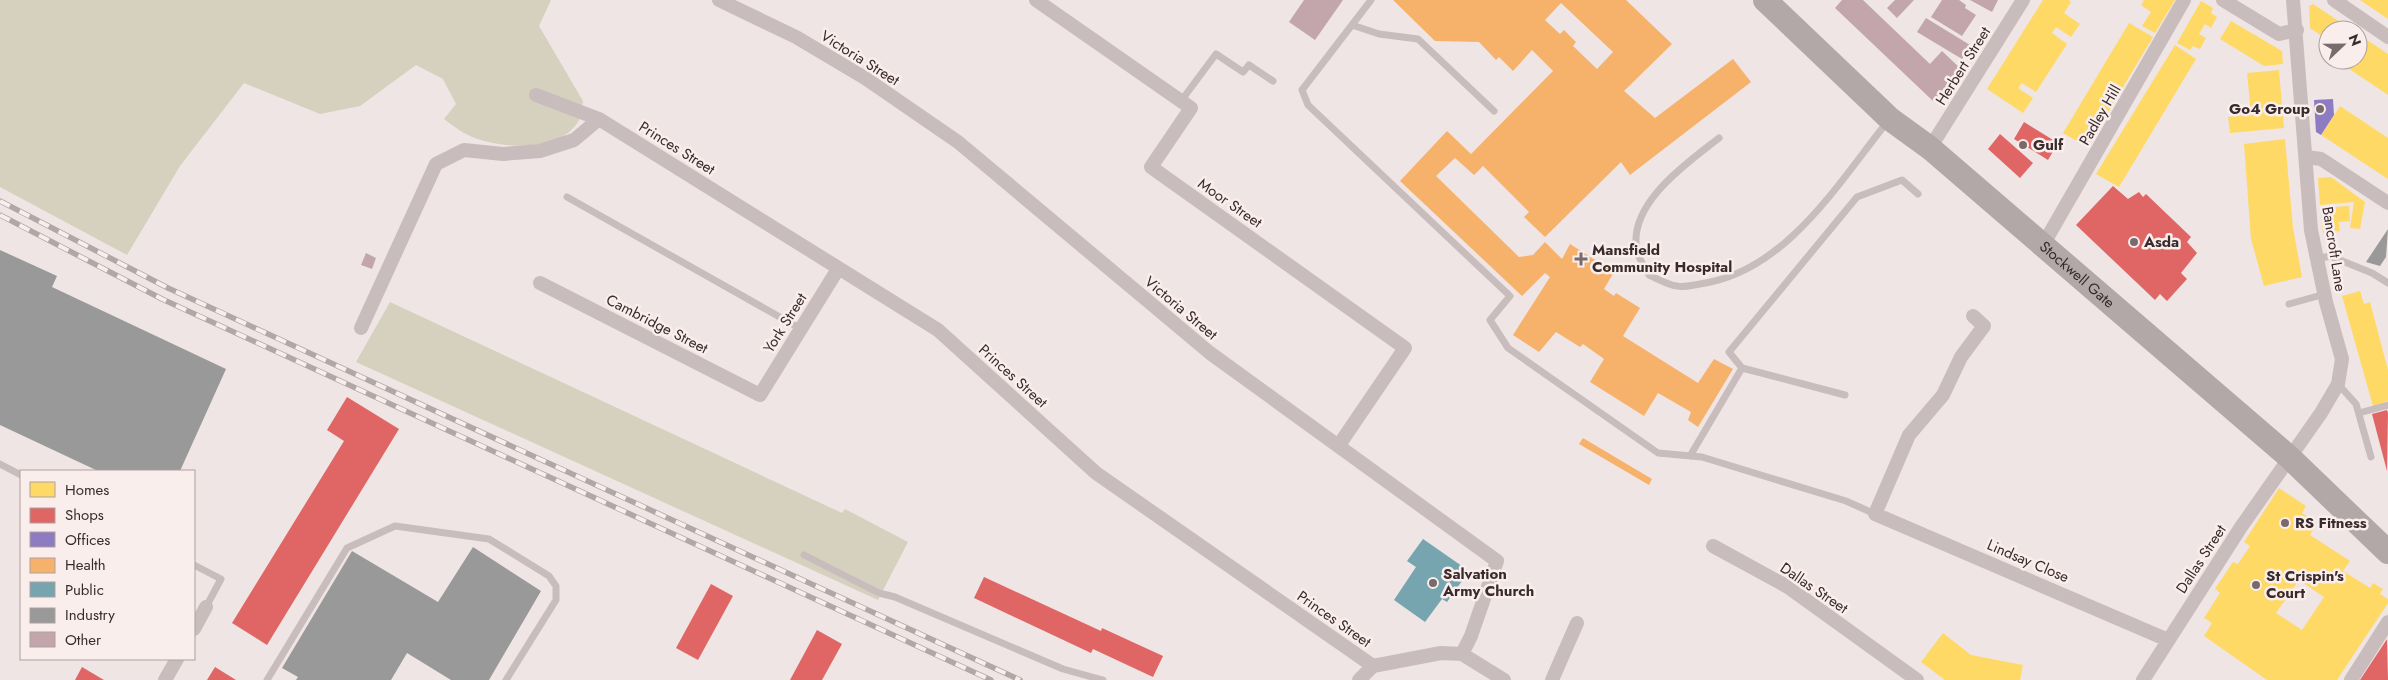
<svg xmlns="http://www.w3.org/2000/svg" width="2388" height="680" viewBox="0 0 2388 680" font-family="Jost,sans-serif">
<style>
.green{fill:#d6d0be}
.homes{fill:#ffd966;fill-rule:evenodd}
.shops{fill:#e06666}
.offices{fill:#8e7cc3}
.health{fill:#f6b26b;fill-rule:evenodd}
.public{fill:#76a5af}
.industry{fill:#999}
.building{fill:#c2a6ab}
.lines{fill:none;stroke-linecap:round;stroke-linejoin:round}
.service{stroke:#c8bdbc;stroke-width:7}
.minor{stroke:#c8bdbc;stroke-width:14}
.trunk{stroke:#b2a8a8;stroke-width:24}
.rail-casing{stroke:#b0a7a7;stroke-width:5.5}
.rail{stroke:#faeeec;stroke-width:4;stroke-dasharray:11;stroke-linecap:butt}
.poi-dot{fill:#796b6c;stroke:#faeeec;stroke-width:2}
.labels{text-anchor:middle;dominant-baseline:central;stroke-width:5;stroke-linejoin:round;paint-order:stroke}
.street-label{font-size:15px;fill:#392a2c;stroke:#faeeec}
.poi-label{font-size:15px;font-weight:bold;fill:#392a2c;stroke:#faeeec;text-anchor:start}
</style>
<rect width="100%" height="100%" fill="#efe5e4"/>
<path class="green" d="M0,0H551L539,26L583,101C582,106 582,115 579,120C562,153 499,149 470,136C461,132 452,125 444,119L456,104L443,79L416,65L360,106L320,114L244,83L180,166L127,255L0,187Z
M390,302L842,513L845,509L908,542L878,600L356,362Z"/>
<path class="homes" d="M2043,0H2069L2071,2L2064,13L2080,24L2071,37L2056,27L2052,33L2067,44L2036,92L2022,83L2018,88L2033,98L2023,113L1987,89Z
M2144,0H2175L2155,33L2142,26L2151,12L2141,5Z
M2360,0H2388V19Z
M2201,1L2213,8L2211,13L2217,17L2211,28L2205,24L2199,34L2206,38L2200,49L2193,46L2190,50L2177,43Z
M2313,4L2352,30H2328V55L2318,48L2325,38L2310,28L2309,6Z
M2231,21L2282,51L2283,64L2264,66L2220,39Z
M2129,23L2153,37L2087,147L2063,133Z
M2358,34L2388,54V95L2336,60H2358Z
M2175,45L2196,59L2119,187L2096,174Z
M2279,70L2284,128L2230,133L2228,117L2251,114L2247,73Z
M2340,106L2388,138V179L2321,135Z
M2285,139L2293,228L2302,277L2264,286L2251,239L2244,144Z
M2331,177L2365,202L2360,229L2350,228L2354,202L2320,205L2318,178Z
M2349,206L2350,221L2339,222L2340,231L2323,233L2321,208Z
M2360,291L2364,304L2370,302L2388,370V401L2373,406L2342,296Z
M2279,488L2306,506L2302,513L2308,517L2303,524L2313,530L2310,535L2350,561L2343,571L2370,588L2373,583L2383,589L2380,594L2388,599V603L2337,680H2267L2204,636L2212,623L2204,618L2220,593L2215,589L2233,562L2238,564L2250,546L2244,542ZM2299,580L2324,597L2302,630L2276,613Z
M1943,633L1971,655L2023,665L2020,680H1945L1921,662Z"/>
<path class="shops" d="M2024,122L2058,143L2048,160L2014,139Z
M2000,134L2033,163L2020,178L1988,149Z
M2113,186L2128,199L2139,192L2143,197L2146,194L2191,237L2187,242L2197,253L2181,273L2187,279L2167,301L2160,294L2155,300L2076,225Z
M347,397L399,429L267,645L232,623L344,441L327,430Z
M2387,410L2388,413L2387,471L2372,414Z
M984,577L1101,631L1102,628L1163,656L1153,677L1093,649L1091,653L974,598Z
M711,584L733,596L698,660L676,648Z
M817,630L842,644L822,680H790Z
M2387,639L2388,680H2360Z
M82,667L104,680H75Z
M215,667L236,680H207Z"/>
<path class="offices" d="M2333,99L2334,115L2321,135L2316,132L2314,100Z"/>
<path class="health" d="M1393,0H1626L1672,44L1624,91L1655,118L1733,59L1751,82L1630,175L1621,162L1545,237L1524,217L1529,212L1483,166L1474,175L1455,158L1436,176L1519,257L1533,255L1545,242L1562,259L1570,244L1614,272L1604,289L1614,296L1616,293L1640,308L1623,336L1698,383L1714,359L1733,369L1698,427L1688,420L1691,412L1658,393L1644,416L1590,382L1604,359L1583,344L1580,347L1556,332L1539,352L1513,335L1550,277L1545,273L1522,296L1400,181L1447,131L1471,154L1553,71L1532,50L1513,71L1499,57L1496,60L1479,42L1435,41ZM1561,3L1613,52L1597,69L1573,46L1576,42L1564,30L1560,34L1545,20Z
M1583,438L1652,479L1649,485L1579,444Z"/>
<path class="public" d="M1423,539L1469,571L1447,602L1442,599L1425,622L1394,600L1416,567L1407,561Z"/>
<path class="industry" d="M2388,229L2386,257L2380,266L2366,262Z
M0,250L57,276L52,287L226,369L180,471H98L0,425Z
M473,547L541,591L489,680H451L407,653L391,680H296L298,677L282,668L352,551L438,602Z"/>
<path class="building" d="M1304,0H1343L1315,40L1289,22Z
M1842,0H1863L1930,64L1942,51L1962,70L1933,101L1835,8Z
M1895,0H1914L1897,18L1887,8Z
M1942,0H1959L1966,5L1965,8L1976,15L1962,36L1931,17Z
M1970,0H1998L1992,12Z
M1926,18L1970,45L1962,59L1917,32Z
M366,253L376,258L372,269L361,265Z"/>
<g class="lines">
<path class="service" d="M1371,0L1302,90L1308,105L1510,296L1490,320L1508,348L1658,453L1702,457L1846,501L1875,514
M1352,25L1379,34L1418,39L1494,111
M1181,101L1216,54L1243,72L1249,65L1273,81
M1719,138C1687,163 1627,204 1637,251C1639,259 1645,268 1649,275C1658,279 1668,285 1677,286C1684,288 1693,285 1700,284C1786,272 1838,183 1888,121
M567,197L801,329
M2317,259L2330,256L2372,273L2388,283
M2289,304L2325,294
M1742,368L1845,395
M2338,384L2356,404L2371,457
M2359,413L2388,405
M1690,456L1742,368L1729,352L1857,197L1902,180L1918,194
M0,464L21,475
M804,555L879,593L895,597L1063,669L1103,680
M194,565L221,579L206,607
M267,680L347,548L395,526L489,539L549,576L556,586V600L506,680"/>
<path class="minor" d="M719,0L796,37L865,78L958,142L1210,353L1497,561L1471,636L1462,654
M1036,0L1191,108L1151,167L1405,348L1339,445
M2223,0L2279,34L2297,30
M2334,0L2388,37
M536,95L599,119L938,330L1096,473L1373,666L1441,653L1462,654L1504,680
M1930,148L2023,0
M2307,157L2321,159L2388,203
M2043,245L2184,0
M540,283L760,395L838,269
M1973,316L1984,326L1961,357L1943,395L1909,435L1875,514L2168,640
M361,328L436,164L464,150L503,154L540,151L574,140L599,119
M1713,546L1788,587L1917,680
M194,629L206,607
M165,680L177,659
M1359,680L1373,666
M1552,680L1577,623
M2143,680L2241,527L2321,413L2338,384L2342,359L2326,302L2311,230L2293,0
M2351,680L2388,622"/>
<path class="trunk" id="s1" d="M1765,0L1890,119L1930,148L2289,457L2388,552"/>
<defs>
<path id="rail" d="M0,201L168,288L1020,680
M0,215L162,299L991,680"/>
</defs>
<use href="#rail" class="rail-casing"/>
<use href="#rail" class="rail"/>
</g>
<g class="poi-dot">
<circle cx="2320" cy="109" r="5"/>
<circle cx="2023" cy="145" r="5"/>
<circle cx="2134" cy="242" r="5"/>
<path d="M1578.5 251.5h5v5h5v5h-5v5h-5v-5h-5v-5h5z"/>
<circle cx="2285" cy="523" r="5"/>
<circle cx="1433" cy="583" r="5"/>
<circle cx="2256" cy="585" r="5"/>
</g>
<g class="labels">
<g class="street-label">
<text transform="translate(860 58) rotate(32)">Victoria Street</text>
<text transform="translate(1963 66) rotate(-58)">Herbert Street</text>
<text transform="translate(2100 115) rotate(-60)">Padley Hill</text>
<text transform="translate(677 148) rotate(32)">Princes Street</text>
<text transform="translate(1230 203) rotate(35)">Moor Street</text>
<text transform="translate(2334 249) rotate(81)">Bancroft Lane</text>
<text stroke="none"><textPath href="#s1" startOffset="416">Stockwell Gate</textPath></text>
<text transform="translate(1181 308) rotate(40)">Victoria Street</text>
<text transform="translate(785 323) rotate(-58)">York Street</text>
<text transform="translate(657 324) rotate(27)">Cambridge Street</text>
<text transform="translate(1013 376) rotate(42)">Princes Street</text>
<text transform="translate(2201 559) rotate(-57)">Dallas Street</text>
<text transform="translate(2028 561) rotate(23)">Lindsay Close</text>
<text transform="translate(1814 588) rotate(34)">Dallas Street</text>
<text transform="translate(1334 619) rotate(35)">Princes Street</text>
</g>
<g class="poi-label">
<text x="2310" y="109" text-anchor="end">Go4 Group</text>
<text x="2033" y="145">Gulf</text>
<text x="2144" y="242">Asda</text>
<text x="1592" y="250">Mansfield<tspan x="1592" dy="17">Community Hospital</tspan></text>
<text x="2295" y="523">RS Fitness</text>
<text x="1443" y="574">Salvation<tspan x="1443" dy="17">Army Church</tspan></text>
<text x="2266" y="576">St Crispin's<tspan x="2266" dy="17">Court</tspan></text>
</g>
</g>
<rect x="20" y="470" width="175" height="190" fill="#faeeec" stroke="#ada09f"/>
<rect x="30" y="482" width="25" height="15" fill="#ffd966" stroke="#ada09f"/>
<text x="65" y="495" font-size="15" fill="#392a2c">Homes</text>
<rect x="30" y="508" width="25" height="15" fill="#e06666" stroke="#ada09f"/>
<text x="65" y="520" font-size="15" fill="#392a2c">Shops</text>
<rect x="30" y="532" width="25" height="15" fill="#8e7cc3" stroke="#ada09f"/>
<text x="65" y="545" font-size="15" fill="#392a2c">Offices</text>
<rect x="30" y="558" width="25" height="15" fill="#f6b26b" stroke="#ada09f"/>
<text x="65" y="570" font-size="15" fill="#392a2c">Health</text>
<rect x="30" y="582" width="25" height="15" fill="#76a5af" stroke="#ada09f"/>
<text x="65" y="595" font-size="15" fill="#392a2c">Public</text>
<rect x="30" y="608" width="25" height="15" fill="#999999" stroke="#ada09f"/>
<text x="65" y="620" font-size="15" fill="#392a2c">Industry</text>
<rect x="30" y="632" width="25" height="15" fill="#c2a6ab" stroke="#ada09f"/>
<text x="65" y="645" font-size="15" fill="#392a2c">Other</text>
<g transform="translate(2343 45) rotate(68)"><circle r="24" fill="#faeeec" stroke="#ada09f"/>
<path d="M0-4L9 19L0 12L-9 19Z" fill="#796b6c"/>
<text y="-8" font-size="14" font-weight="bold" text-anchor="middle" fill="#392a2c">N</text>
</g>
</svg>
